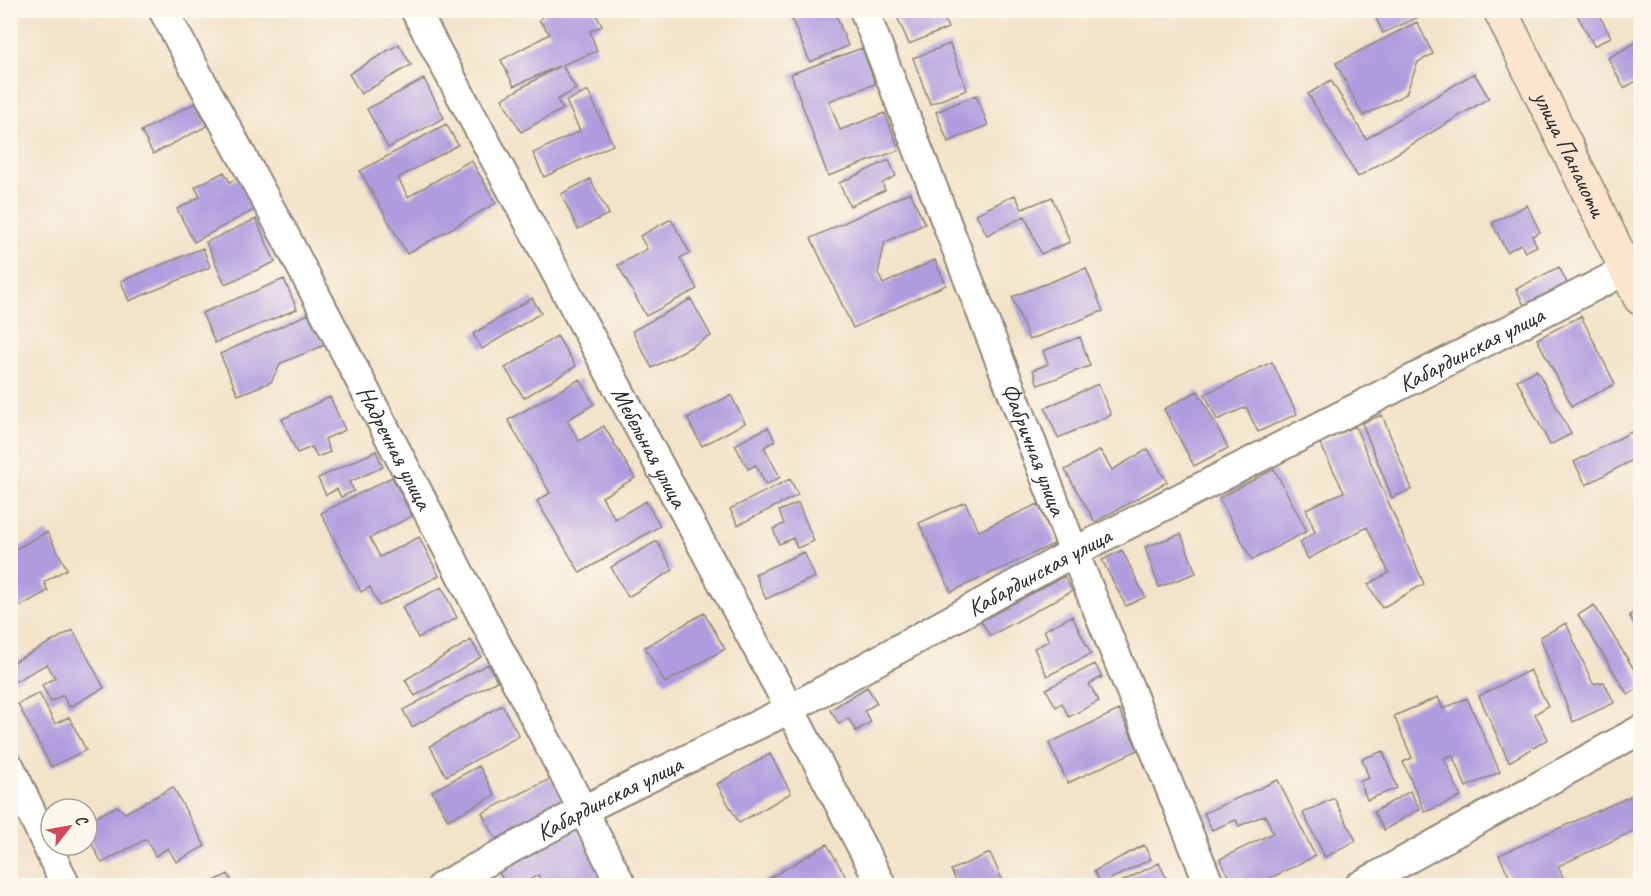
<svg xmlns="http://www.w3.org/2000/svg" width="1651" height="896" viewBox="0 0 1651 896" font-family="Caveat,sans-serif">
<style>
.building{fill:#ae9dde}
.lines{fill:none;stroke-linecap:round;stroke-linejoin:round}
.street-casing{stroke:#8f877a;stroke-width:32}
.secondary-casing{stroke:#8f877a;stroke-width:36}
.street{stroke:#fff;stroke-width:28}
.secondary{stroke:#fbe5cf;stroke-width:33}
.labels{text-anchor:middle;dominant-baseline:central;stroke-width:5;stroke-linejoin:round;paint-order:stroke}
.street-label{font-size:24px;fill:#2b2b2b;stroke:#fbf7ec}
</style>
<rect width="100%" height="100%" fill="#fbf7ec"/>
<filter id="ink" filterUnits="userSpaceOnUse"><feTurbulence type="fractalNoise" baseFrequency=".0167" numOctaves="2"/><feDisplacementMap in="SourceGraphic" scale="12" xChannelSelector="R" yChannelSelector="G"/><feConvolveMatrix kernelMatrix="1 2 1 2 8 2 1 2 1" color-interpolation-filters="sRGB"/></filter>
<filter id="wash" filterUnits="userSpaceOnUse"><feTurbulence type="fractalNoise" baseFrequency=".008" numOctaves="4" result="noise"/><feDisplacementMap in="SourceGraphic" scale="24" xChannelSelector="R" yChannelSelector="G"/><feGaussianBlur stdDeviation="1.35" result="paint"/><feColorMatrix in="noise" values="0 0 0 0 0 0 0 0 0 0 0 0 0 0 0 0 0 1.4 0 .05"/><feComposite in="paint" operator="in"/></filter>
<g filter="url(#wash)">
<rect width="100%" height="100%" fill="#f3e3c8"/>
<g id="blocks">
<path class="building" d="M465,10H484L469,18Z
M549,10H594L602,26L590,31L597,51L562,65L576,89L557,100L563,109L521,132L502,99L559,66L514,86L501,60L550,34L539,20Z
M816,10H834L848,46L810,62L792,20Z
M904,10H941L948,28L909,44L896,14Z
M1375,10H1434L1383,33L1373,12Z
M1580,10H1607L1599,15L1611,37L1594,46L1576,13Z
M1417,22L1433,54L1418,62L1406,94L1363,116L1336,63Z
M1640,40V79L1624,88L1608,58Z
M399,44L411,65L361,94L349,74Z
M950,44L967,90L930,104L913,58Z
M862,48L875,84L829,101L840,130L885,113L899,150L828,176L791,74Z
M1474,73L1489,98L1358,177L1308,94L1331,80L1366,139Z
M424,79L444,118L388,148L367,109Z
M588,91L613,145L544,177L533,153L580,131L566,101Z
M976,95L988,125L948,142L936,112Z
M195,103L207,126L153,154L141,131Z
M446,124L458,145L398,178L408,197L471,160L496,203L407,254L360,171Z
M889,160L896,176L882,183L885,190L850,206L839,183Z
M224,172L230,182L240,177L256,209L194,242L177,209L200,197L195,187Z
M590,179L609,214L578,229L561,194Z
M910,192L925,224L885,242L878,273L883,284L935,260L946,285L853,328L811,238Z
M1015,195L1022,209L1052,197L1070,242L1041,254L1025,216L987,235L976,214Z
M1527,205L1540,232L1532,236L1537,246L1525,252L1521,244L1507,252L1492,223Z
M256,219L275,262L225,284L206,242Z
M671,219L690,253L680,258L697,289L646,316L618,265L647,249L640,236Z
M203,248L210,267L129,301L121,281Z
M1559,267L1567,283L1524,305L1516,289Z
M1086,268L1103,311L1029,340L1012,297Z
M284,279L297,309L215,343L202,313Z
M532,298L541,313L482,349L473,334Z
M691,299L711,336L652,368L632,331Z
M308,314L325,345L281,363L271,382L238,395L220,354Z
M1581,316L1615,384L1572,406L1537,339Z
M557,336L576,366L524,398L505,368Z
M1080,337L1090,366L1038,385L1033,370L1048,364L1043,351Z
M1272,362L1297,414L1258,432L1246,407L1217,420L1205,394Z
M1537,370L1571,434L1550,445L1517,380Z
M580,379L594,404L567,420L579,441L604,426L635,478L602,497L615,519L646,501L660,526L580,573L537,501L550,493L508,420Z
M1098,384L1111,415L1058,438L1045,408Z
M1198,391L1228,448L1194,466L1164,409Z
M731,395L745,423L702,446L687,418Z
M330,397L345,430L325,439L330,452L317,457L312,447L297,453L282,419Z
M1382,415L1412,489L1392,498L1362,423Z
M1355,426L1424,584L1382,608L1368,584L1389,573L1367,527L1308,559L1300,542L1315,532L1306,509L1344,492L1320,443Z
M768,427L775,441L764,447L780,477L766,485L756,465L748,469L735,445Z
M1631,432L1640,449V456L1586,485L1574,462Z
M1148,449L1167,482L1095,522L1065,470L1100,450L1112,470Z
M376,451L383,467L349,482L354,491L341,497L337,489L326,495L318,478Z
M1274,469L1307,531L1252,560L1219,498Z
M392,477L412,516L370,538L380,557L419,537L439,576L379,606L370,587L361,592L321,513Z
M790,479L798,495L738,525L730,509Z
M965,502L979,531L1038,504L1056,543L951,592L919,523Z
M798,503L814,541L797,548L793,538L779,544L773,529L784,524L779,511Z
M47,532L67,569L44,582L48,591L15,609L10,601V552Z
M1181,534L1196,573L1159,587L1145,547Z
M657,541L673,570L628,597L611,567Z
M1122,550L1145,597L1126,606L1102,560Z
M804,552L815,577L766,599L755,574Z
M1064,576L1072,591L990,636L981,621Z
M442,587L457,618L418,638L402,607Z
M1594,605L1640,679V687L1628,695L1578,615Z
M1640,609V636L1629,615Z
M704,613L725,649L665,683L645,647Z
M1072,616L1091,654L1047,676L1034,648L1049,641L1044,630Z
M1566,623L1593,684L1604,682L1614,703L1573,722L1540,637Z
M73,630L104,688L69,707L63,695L51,702L42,685L55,678L47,664L16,681L10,672V664Z
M471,640L481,657L415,696L405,680Z
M488,664L497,681L412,727L403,710Z
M1095,664L1102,677L1089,684L1099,701L1069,717L1062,703L1056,707L1046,689Z
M1530,670L1548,706L1535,714L1548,739L1509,762L1479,696Z
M867,687L877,703L864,711L871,722L856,731L848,718L839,724L830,710Z
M39,693L55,724L69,717L86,750L51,767L18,704Z
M1438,697L1443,709L1467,698L1500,772L1466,787L1452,755L1444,758L1461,797L1425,812L1403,762L1412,758L1394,716Z
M502,705L519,736L446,776L430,746Z
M1119,710L1138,750L1068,783L1049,743Z
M1383,751L1397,788L1367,800L1360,781L1369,778L1362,759Z
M770,754L791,793L739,823L717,784Z
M479,766L495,795L448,820L432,791Z
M552,778L565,804L496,839L482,813Z
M1278,780L1315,856L1254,886H1233L1220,859L1273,833L1265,815L1239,826L1236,820L1212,830L1204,813Z
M173,787L205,846L176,862L168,848L155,856L146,839L102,863L87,835V822L117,806L125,813Z
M1410,791L1420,809L1384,830L1374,812Z
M1640,792V828L1558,866L1567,886H1514L1499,855Z
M1334,798L1356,841L1325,857L1303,813Z
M577,828L604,877L588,886H577L573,878L559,886H543L538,875L519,886H506L498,871Z
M827,844L847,879L836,886H765L763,882Z
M1144,845L1151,859L1101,884L1094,871Z
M990,853L1005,886H958L951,870Z
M1159,863L1170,886H1113Z
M228,874L234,886H205Z"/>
</g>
</g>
<g filter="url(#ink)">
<use href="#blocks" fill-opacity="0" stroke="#8f877a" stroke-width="1.5"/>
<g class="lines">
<defs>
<g id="street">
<path id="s1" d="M163,10L283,232L622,886"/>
<path id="s2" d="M415,10L790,709L882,886"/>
<path id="s3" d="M864,10L1074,552L1210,886"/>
<path d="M10,767L66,886"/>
<path id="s4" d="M442,886L583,810L790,709L1074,552L1640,263"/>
<path d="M1359,886L1640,730"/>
</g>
<g id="secondary">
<path id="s5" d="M1500,10L1640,298"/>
</g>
</defs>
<use href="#street" class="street-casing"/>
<use href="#secondary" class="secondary-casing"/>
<use href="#street" class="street"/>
<use href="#secondary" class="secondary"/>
</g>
</g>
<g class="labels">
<g class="street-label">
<text stroke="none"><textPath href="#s5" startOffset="160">улица Панаиоти</textPath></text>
<text stroke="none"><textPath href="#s4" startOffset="1161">Кабардинская улица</textPath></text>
<text stroke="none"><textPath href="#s1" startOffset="495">Надречная улица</textPath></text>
<text stroke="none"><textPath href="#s2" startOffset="496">Мебельная улица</textPath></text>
<text stroke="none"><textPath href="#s3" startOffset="471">Фабричная улица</textPath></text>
<text stroke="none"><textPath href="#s4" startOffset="675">Кабардинская улица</textPath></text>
<text stroke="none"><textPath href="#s4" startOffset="189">Кабардинская улица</textPath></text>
</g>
</g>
<rect width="1651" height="896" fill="none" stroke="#fbf7ec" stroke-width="36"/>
<g transform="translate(69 827) rotate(59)"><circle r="28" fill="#fbf7ec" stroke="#a8a59f" stroke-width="1.5"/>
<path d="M0-4.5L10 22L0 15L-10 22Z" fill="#d1495b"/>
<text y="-9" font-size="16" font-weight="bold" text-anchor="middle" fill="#2b2b2b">С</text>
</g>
</svg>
